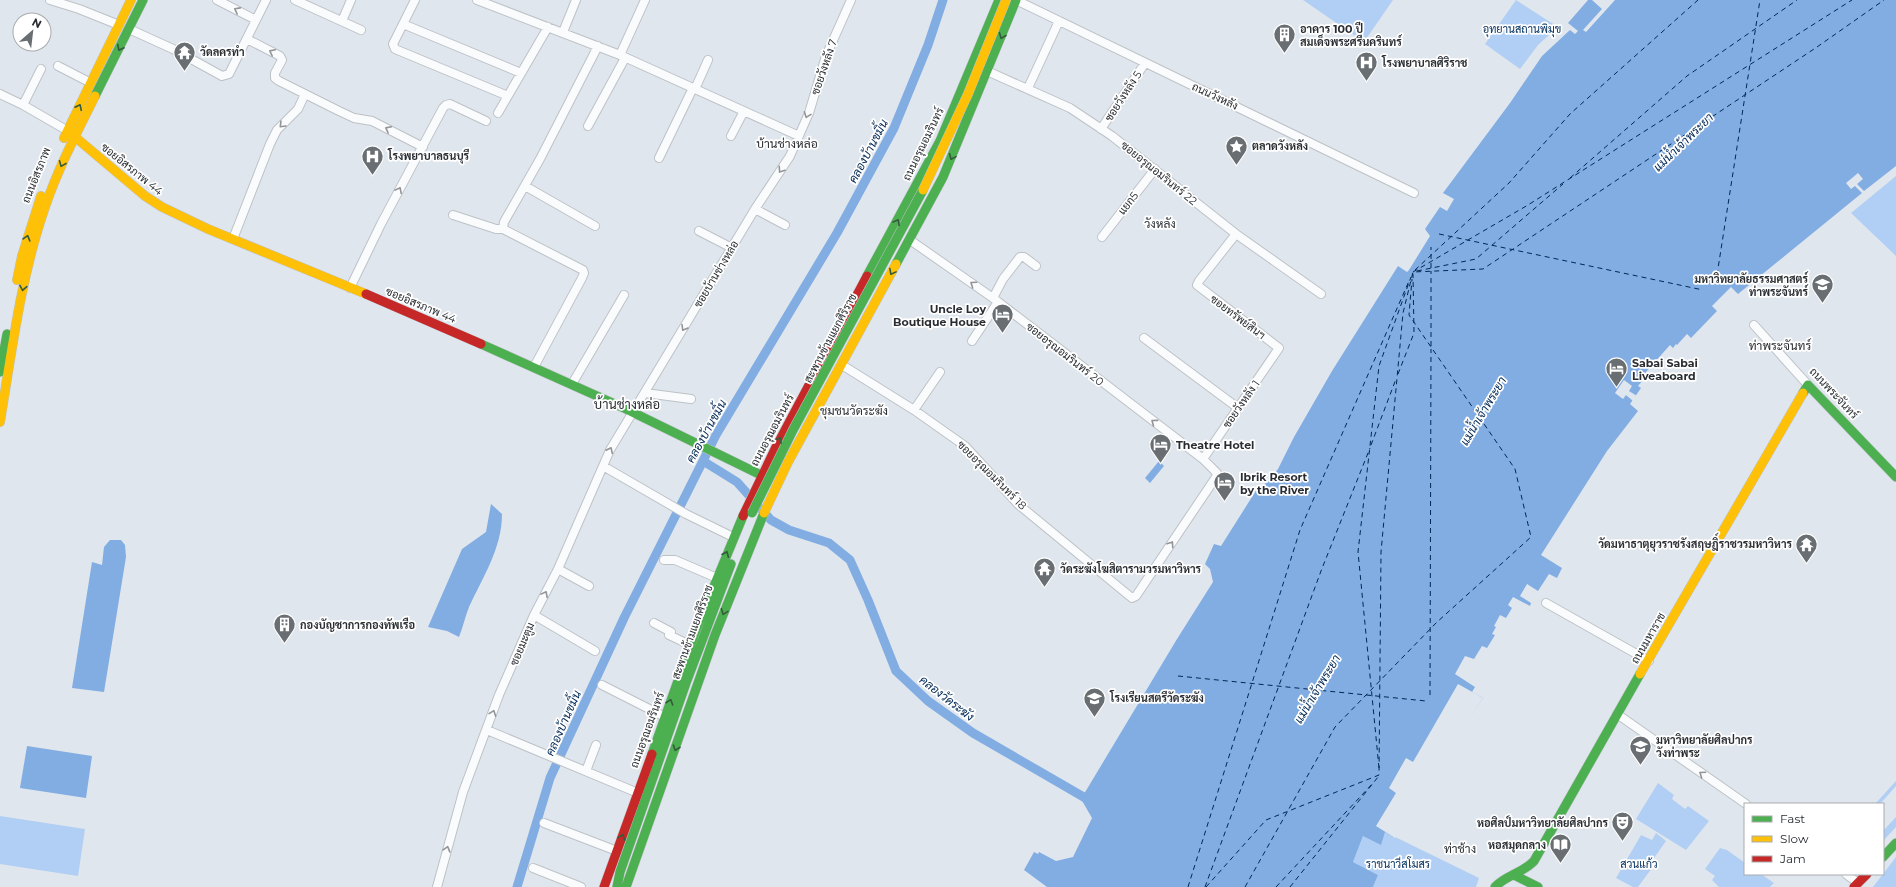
<svg xmlns="http://www.w3.org/2000/svg" width="1896" height="887" viewBox="0 0 1896 887" font-family="Montserrat,Sarabun,sans-serif">
<style>
.green{fill:#b1cff4}
.water{fill:#82ade2}
.pier{fill:#e0e6ed}
.lines{fill:none;stroke-linecap:round;stroke-linejoin:round}
.canal{stroke:#82ade2;stroke-width:9}
.ferry{stroke:#002855;stroke-width:1;stroke-dasharray:5 4;stroke-linecap:butt}
.street-casing{stroke:#bdc2c7;stroke-width:10}
.fast-casing{stroke:#bdc2c7;stroke-width:10}
.slow-casing{stroke:#bdc2c7;stroke-width:10}
.jam-casing{stroke:#bdc2c7;stroke-width:10}
.street{stroke:#fafbfc;stroke-width:8}
.fast{stroke:#4caf50;stroke-width:9}
.slow{stroke:#ffc107;stroke-width:9}
.jam{stroke:#c62828;stroke-width:9}
.fast-bridge-casing{stroke:#bdc2c7;stroke-width:10;stroke-linecap:butt}
.slow-bridge-casing{stroke:#bdc2c7;stroke-width:10;stroke-linecap:butt}
.fast-bridge{stroke:#4caf50;stroke-width:9}
.slow-bridge{stroke:#ffc107;stroke-width:9}
.oneway{stroke:#929497}
.oneway2{stroke:#355a3c}
.labels{text-anchor:middle;dominant-baseline:central;stroke-width:3.5;stroke-linejoin:round;paint-order:stroke}
.poi-label{font-size:11px;font-weight:bold;fill:#292d32;stroke:#fff;text-anchor:start}
.park-label{font-size:11px;fill:#083461;stroke:#fff}
.street-label{font-size:11px;fill:#292d32;stroke:#fff}
.water-label{font-size:12px;font-style:italic;fill:#002855;stroke:#fff}
.neighbourhood-label{font-size:12px;fill:#292d32;stroke:#fff}
.quarter-label{font-size:13px;fill:#292d32;stroke:#fff}
</style>
<rect width="100%" height="100%" fill="#e0e6ed"/>
<path class="green" d="M1303,0H1393L1364,42Z
M1516,0L1558,27L1538,45L1520,69L1485,44Z
M1896,176V256L1851,213Z
M1896,781V786L1880,804H1875Z
M1658,783L1674,795L1672,799L1685,809L1688,806L1709,821L1686,850L1636,819Z
M0,816L85,829L78,876L0,864Z
M1896,817V827L1883,841V831Z
M1385,832L1479,878L1476,887H1373L1378,875L1353,862L1363,836Z
M1656,833L1666,841L1652,861L1655,864L1638,887H1633L1616,878L1641,835L1652,840Z
M1720,848L1727,850L1745,863V874H1761L1774,883L1770,887H1719L1712,880L1715,876L1705,869Z
M1896,857V887H1873Z"/>
<path class="water" d="M1588,0H1592L1602,9L1583,30L1586,32L1615,0H1896V166L1864,191L1857,184L1863,179L1858,173L1846,183L1851,189L1855,186L1862,193L1738,294L1731,287L1712,306L1717,311L1691,338L1687,334L1677,345L1676,344L1673,348L1670,345L1646,372L1648,374L1638,386L1641,388L1630,404L1638,411L1607,451L1541,555L1562,568L1557,578L1549,574L1538,591L1527,584L1520,596L1531,603L1530,606L1513,597L1508,605L1512,608L1506,618L1500,615L1494,626L1496,627L1492,634L1495,635L1487,648L1482,646L1474,659L1465,656L1455,674L1475,687L1472,692L1483,698L1446,752L1393,837L1385,832L1381,845L1363,836L1353,862L1378,875L1373,887H1047L1024,870L1034,852L1038,854L1039,852L1056,861L1073,857L1092,818L1081,799L1177,639L1213,582L1210,569L1205,564L1214,544L1221,546L1257,489L1269,481L1278,469L1294,437L1332,371L1398,266L1407,272L1409,270L1430,236L1425,229L1440,207L1447,211L1454,199L1443,193L1510,103L1542,56L1570,30L1575,34L1578,31L1568,23Z
M1159,461L1164,466L1150,483L1145,478Z
M491,504L502,514C502,548 483,577 469,607C465,617 463,627 459,637L447,631L428,627L462,549L486,532Z
M110,540H121L125,545L126,557L104,692L72,688L92,562L102,565L104,547Z
M27,746L92,756L86,798L20,788Z"/>
<path class="pier" d="M1624,380L1632,386L1629,391L1637,396L1633,401L1626,395L1623,399L1615,393Z
M1458,684L1483,698L1447,753L1410,817L1395,838L1376,826L1396,793L1389,788L1406,758L1413,762Z"/>
<g class="lines">
<path class="canal" d="M703,461L737,482L771,520L789,530L829,543L850,560L868,600L896,671L928,701L973,733L1094,803
M517,887L550,778L624,618L716,435L837,233L894,128L928,45L943,0"/>
<path class="ferry" d="M1570,178L1687,76L1797,0
M1439,234L1703,290
M1431,268V247
M1415,270L1509,183L1570,114L1698,0
M1417,271L1476,259L1563,184
M1413,272L1528,205L1852,0
M1717,275L1760,0
M1431,346V271
M1398,374L1414,333L1413,274
M1371,445L1396,379
M1178,676L1426,701
M1430,695L1431,349
M1379,768L1358,552L1379,366L1411,277
M1188,887L1300,530L1409,281
M1205,887L1321,571L1370,448
M1206,887L1266,820L1379,775L1381,552L1403,313L1413,272L1483,269L1817,47L1884,0
M1245,887L1335,727L1436,623L1531,537L1515,469L1409,315L1412,279
M1276,887L1374,782
M1290,887L1378,777"/>
<defs>
<path id="street" d="M50,0L79,9L119,25
M217,0L256,20
M295,0L361,30
M415,0L393,44L395,49L508,96
M477,0L620,55L799,136
M1016,0L1414,193
M342,21L351,0
M403,24L521,73
M129,29L173,49L222,76L229,74L266,0
M563,32L576,0
M247,39L280,56L282,60L275,73V78L279,81L339,111L354,118L372,121L423,147
M620,55L645,0
M58,66L91,83
M987,71L1070,108L1112,136L1236,234L1321,294
M1028,88L1059,21
M695,89L708,60
M0,94L23,105L68,131
M23,105L41,69
M498,113L548,27
M588,126L625,58
M1101,129L1145,63
M731,136L744,111
M659,158L693,88
M525,186L595,226
M755,209L785,225
M453,215L496,229H503L583,270L584,273L582,278L534,367
M503,229L504,222L540,159L598,46
M699,231L732,248
M1102,237L1155,169
M233,239L270,144L277,130L298,109L305,94
M350,288L381,224L443,108L446,105L450,104L486,121
M993,298L1003,279L1020,257H1024L1036,266
M1754,325L1808,385
M1144,338L1238,408
M972,341L998,302
M842,365L914,410L965,446L1019,505L1132,598L1136,596L1216,477L1217,473L1203,459L993,298L910,240
M572,384L624,295
M645,393L691,399
M914,410L940,372
M1203,459L1279,348L1197,285L1199,281L1236,234
M603,466L686,514L733,537
M664,560H675L717,578
M558,569L589,586
M1546,603L1649,661
M534,615L595,651
M654,623L671,632L669,635L690,645
M602,685L665,717
M1617,714L1746,804
M487,730L638,793
M586,771L596,745
M544,823L617,851
M533,868L581,887
M1846,874L1858,883
M437,887L463,792L499,695L534,615L558,569L610,450L755,209L790,156L809,113L826,56L851,0"/>
<path id="fast" d="M95,96L143,0
M896,264L943,177L1016,0
M867,276L940,141L999,0
M481,344L626,409L767,478
M0,372L7,334
M1803,393L1808,385L1896,477
M652,754L696,630L743,516
M1883,857L1896,843
M1514,875L1538,887
M617,887L620,872L686,683L731,564
M626,887L715,635L764,513
M1495,887C1506,875 1523,873 1534,861L1640,674"/>
<path id="slow" d="M68,131L145,196L162,207L208,229L366,294
M64,138L131,0
M17,280L22,256L41,196
M0,422C12,350 21,276 45,207C58,169 77,132 95,96
M764,513L788,462L896,264
M1640,674L1803,393"/>
<path id="jam" d="M366,294L481,344
M743,516L776,447L867,276
M604,887L652,754
M1854,887L1867,874"/>
</defs>
<use href="#street" class="street-casing"/>
<use href="#fast" class="fast-casing"/>
<use href="#slow" class="slow-casing"/>
<use href="#jam" class="jam-casing"/>
<use href="#street" class="street"/>
<use href="#fast" class="fast"/>
<use href="#slow" class="slow"/>
<use href="#jam" class="jam"/>
<defs>
<path id="fast-bridge" d="M752,513L793,430L923,190"/>
<path id="slow-bridge" d="M923,190L968,94L1006,0"/>
</defs>
<use href="#fast-bridge" class="fast-bridge-casing"/>
<use href="#slow-bridge" class="slow-bridge-casing"/>
<use href="#fast-bridge" class="fast-bridge"/>
<use href="#slow-bridge" class="slow-bridge"/>
</g>
<defs><path id="oneway-chevron" d="M-2-3.5L2.5 0L-2 3.5" fill="none" stroke-width="1.6" stroke-linecap="round" stroke-linejoin="round"/></defs>
<g class="oneway">
<use href="#oneway-chevron" transform="translate(237 10) rotate(-152)"/>
<use href="#oneway-chevron" transform="translate(272 52) rotate(-154)"/>
<use href="#oneway-chevron" transform="translate(807 115) rotate(111)"/>
<use href="#oneway-chevron" transform="translate(282 125) rotate(135)"/>
<use href="#oneway-chevron" transform="translate(388 129) rotate(-153)"/>
<use href="#oneway-chevron" transform="translate(781 170) rotate(124)"/>
<use href="#oneway-chevron" transform="translate(399 190) rotate(-62)"/>
<use href="#oneway-chevron" transform="translate(973 284) rotate(-145)"/>
<use href="#oneway-chevron" transform="translate(684 328) rotate(121)"/>
<use href="#oneway-chevron" transform="translate(1154 422) rotate(-143)"/>
<use href="#oneway-chevron" transform="translate(610 450) rotate(-64)"/>
<use href="#oneway-chevron" transform="translate(1171 544) rotate(-56)"/>
<use href="#oneway-chevron" transform="translate(545 594) rotate(-62)"/>
<use href="#oneway-chevron" transform="translate(493 713) rotate(-70)"/>
<use href="#oneway-chevron" transform="translate(1702 774) rotate(-145)"/>
<use href="#oneway-chevron" transform="translate(447 849) rotate(-74)"/>
</g>
<g class="oneway2">
<use href="#oneway-chevron" transform="translate(1002 36) rotate(112)"/>
<use href="#oneway-chevron" transform="translate(120 48) rotate(117)"/>
<use href="#oneway-chevron" transform="translate(79 107) rotate(-64)"/>
<use href="#oneway-chevron" transform="translate(952 157) rotate(114)"/>
<use href="#oneway-chevron" transform="translate(62 164) rotate(112)"/>
<use href="#oneway-chevron" transform="translate(897 222) rotate(-62)"/>
<use href="#oneway-chevron" transform="translate(27 238) rotate(-74)"/>
<use href="#oneway-chevron" transform="translate(892 272) rotate(118)"/>
<use href="#oneway-chevron" transform="translate(23 288) rotate(100)"/>
<use href="#oneway-chevron" transform="translate(779 440) rotate(-61)"/>
<use href="#oneway-chevron" transform="translate(726 554) rotate(-67)"/>
<use href="#oneway-chevron" transform="translate(724 612) rotate(111)"/>
<use href="#oneway-chevron" transform="translate(670 702) rotate(-71)"/>
<use href="#oneway-chevron" transform="translate(676 748) rotate(109)"/>
<use href="#oneway-chevron" transform="translate(622 837) rotate(-70)"/>
</g>
<defs>
<symbol id="building-pin" viewBox="-11 -11 22 30"><path d="M0 17L-7.5 6A9.5 9.5 0 1 1 7.5 6Z" fill="#696e73" stroke="#fff"/><path d="M-4-6H4V6H1V3H-1V6H-4ZM-2.5-4.3h1.7v1.8h-1.7ZM.8-4.3h1.7v1.8H.8ZM-2.5-1h1.7V.8h-1.7ZM.8-1h1.7V.8H.8Z" fill="#fff"/></symbol>
<symbol id="temple-pin" viewBox="-11 -11 22 30"><path d="M0 17L-7.5 6A9.5 9.5 0 1 1 7.5 6Z" fill="#696e73" stroke="#fff"/><path d="M0-6L5-2H3V0L6.5 2.5H4V6H1.5V3h-3V6H-4V2.5H-6.5L-3 0V-2H-5Z" fill="#fff"/></symbol>
<symbol id="hospital-pin" viewBox="-11 -11 22 30"><path d="M0 17L-7.5 6A9.5 9.5 0 1 1 7.5 6Z" fill="#696e73" stroke="#fff"/><path d="M-5-5h3v3.5h4V-5h3V5h-3V1.5h-4V5h-3Z" fill="#fff"/></symbol>
<symbol id="sight-pin" viewBox="-11 -11 22 30"><path d="M0 17L-7.5 6A9.5 9.5 0 1 1 7.5 6Z" fill="#696e73" stroke="#fff"/><path d="M0-6L1.8-2.2L6-1.7L2.9 1.2L3.7 5.4L0 3.3L-3.7 5.4L-2.9 1.2L-6-1.7L-1.8-2.2Z" fill="#fff"/></symbol>
<symbol id="university-pin" viewBox="-11 -11 22 30"><path d="M0 17L-7.5 6A9.5 9.5 0 1 1 7.5 6Z" fill="#696e73" stroke="#fff"/><path d="M0-5L7-2L0 1L-7-2ZM-4 1L0 2.5L4 1V4Q0 6-4 4Z" fill="#fff"/></symbol>
<symbol id="hotel-pin" viewBox="-11 -11 22 30"><path d="M0 17L-7.5 6A9.5 9.5 0 1 1 7.5 6Z" fill="#696e73" stroke="#fff"/><path d="M-6-4.5h1.5V1H6V5H4.5V3h-9V5H-6ZM-4 0a1.8 1.8 0 1 1 3.6 0ZM.5 0V-2.5h3Q6-2.5 6 0Z" fill="#fff"/></symbol>
<symbol id="school-pin" viewBox="-11 -11 22 30"><path d="M0 17L-7.5 6A9.5 9.5 0 1 1 7.5 6Z" fill="#696e73" stroke="#fff"/><path d="M0-5L7-2L0 1L-7-2ZM-4 1L0 2.5L4 1V4Q0 6-4 4Z" fill="#fff"/></symbol>
<symbol id="theatre-pin" viewBox="-11 -11 22 30"><path d="M0 17L-7.5 6A9.5 9.5 0 1 1 7.5 6Z" fill="#696e73" stroke="#fff"/><path d="M-5-5.5Q0-4 5-5.5V0Q5 5 0 6Q-5 5-5 0ZM-3.3-2.5H-1v1.5H-3.3ZM1-2.5H3.3v1.5H1ZM-2.8 1Q0 5.5 2.8 1Z" fill="#fff"/></symbol>
<symbol id="library-pin" viewBox="-11 -11 22 30"><path d="M0 17L-7.5 6A9.5 9.5 0 1 1 7.5 6Z" fill="#696e73" stroke="#fff"/><path d="M-6-4Q-3-5.5-.7-3.5V5Q-3 3-6 4ZM6-4Q3-5.5 .7-3.5V5Q3 3 6 4Z" fill="#fff"/></symbol>
</defs>
<g fill-rule="evenodd">
<use href="#building-pin" x="1272" y="22" width="25" height="34"/>
<use href="#temple-pin" x="172" y="40" width="25" height="34"/>
<use href="#hospital-pin" x="1354" y="50" width="25" height="34"/>
<use href="#sight-pin" x="1224" y="134" width="25" height="34"/>
<use href="#hospital-pin" x="360" y="144" width="25" height="34"/>
<use href="#university-pin" x="1810" y="272" width="25" height="34"/>
<use href="#hotel-pin" x="990" y="302" width="25" height="34"/>
<use href="#hotel-pin" x="1604" y="356" width="25" height="34"/>
<use href="#hotel-pin" x="1148" y="432" width="25" height="34"/>
<use href="#hotel-pin" x="1212" y="470" width="25" height="34"/>
<use href="#temple-pin" x="1794" y="532" width="25" height="34"/>
<use href="#temple-pin" x="1032" y="556" width="25" height="34"/>
<use href="#building-pin" x="272" y="612" width="25" height="34"/>
<use href="#school-pin" x="1082" y="686" width="25" height="34"/>
<use href="#university-pin" x="1628" y="734" width="25" height="34"/>
<use href="#theatre-pin" x="1610" y="810" width="25" height="34"/>
<use href="#library-pin" x="1548" y="832" width="25" height="34"/>
</g>
<g class="labels">
<g class="poi-label">
<text x="1300" y="29">อาคาร 100 ปี<tspan x="1300" dy="13">สมเด็จพระศรีนครินทร์</tspan></text>
<text x="200" y="52">วัดลครทำ</text>
<text x="1382" y="63">โรงพยาบาลศิริราช</text>
<text x="1252" y="146">ตลาดวังหลัง</text>
<text x="388" y="156">โรงพยาบาลธนบุรี</text>
<text x="1808" y="279" text-anchor="end">มหาวิทยาลัยธรรมศาสตร์<tspan x="1808" dy="13">ท่าพระจันทร์</tspan></text>
<text x="986" y="309" text-anchor="end">Uncle Loy<tspan x="986" dy="13">Boutique House</tspan></text>
<text x="1632" y="363">Sabai Sabai<tspan x="1632" dy="13">Liveaboard</tspan></text>
<text x="1176" y="445">Theatre Hotel</text>
<text x="1240" y="477">Ibrik Resort<tspan x="1240" dy="13">by the River</tspan></text>
<text x="1792" y="544" text-anchor="end">วัดมหาธาตุยุวราชรังสฤษฎิ์ราชวรมหาวิหาร</text>
<text x="1060" y="569">วัดระฆังโฆสิตารามวรมหาวิหาร</text>
<text x="300" y="625">กองบัญชาการกองทัพเรือ</text>
<text x="1110" y="698">โรงเรียนสตรีวัดระฆัง</text>
<text x="1656" y="740">มหาวิทยาลัยศิลปากร<tspan x="1656" dy="13">วังท่าพระ</tspan></text>
<text x="1608" y="823" text-anchor="end">หอศิลป์มหาวิทยาลัยศิลปากร</text>
<text x="1546" y="845" text-anchor="end">หอสมุดกลาง</text>
</g>
<g class="park-label">
<text x="1522" y="29">อุทยานสถานพิมุข</text>
<text x="1398" y="864">ราชนาวีสโมสร</text>
<text x="1639" y="864">สวนแก้ว</text>
</g>
<g class="street-label">
<text transform="translate(824 67) rotate(-71)">ซอยวังหลัง 7</text>
<text transform="translate(1123 96) rotate(-57)">ซอยวังหลัง 5</text>
<text transform="translate(1215 96) rotate(25)">ถนนวังหลัง</text>
<text transform="translate(923 144) rotate(-64)">ถนนอรุณอมรินทร์</text>
<text transform="translate(132 169) rotate(39)">ซอยอิสรภาพ 44</text>
<text transform="translate(1159 173) rotate(39)">ซอยอรุณอมรินทร์ 22</text>
<text transform="translate(36 175) rotate(-68)">ถนนอิสรภาพ</text>
<text transform="translate(1128 203) rotate(-52)">แยก5</text>
<text transform="translate(716 274) rotate(-59)">ซอยบ้านช่างหล่อ</text>
<text transform="translate(421 305) rotate(23)">ซอยอิสรภาพ 44</text>
<text transform="translate(1238 317) rotate(37)">ซอยทรัพย์สินฯ</text>
<text transform="translate(830 338) rotate(-62)">สะพานข้ามแยกศิริราช</text>
<text transform="translate(1065 354) rotate(38)">ซอยอรุณอมรินทร์ 20</text>
<text transform="translate(1834 393) rotate(47)">ถนนพระจันทร์</text>
<text transform="translate(1241 404) rotate(-55)">ซอยวังหลัง 1</text>
<text transform="translate(772 430) rotate(-62)">ถนนอรุณอมรินทร์</text>
<text transform="translate(992 475) rotate(45)">ซอยอรุณอมรินทร์ 18</text>
<text transform="translate(692 632) rotate(-70)">สะพานข้ามแยกศิริราช</text>
<text transform="translate(1648 638) rotate(-60)">ถนนมหาราช</text>
<text transform="translate(522 644) rotate(-67)">ซอยมะตูม</text>
<text transform="translate(647 730) rotate(-70)">ถนนอรุณอมรินทร์</text>
</g>
<g class="water-label">
<text transform="translate(1683 142) rotate(-44)">แม่น้ำเจ้าพระยา</text>
<text transform="translate(868 151) rotate(-62)">คลองบ้านขมิ้น</text>
<text transform="translate(1483 411) rotate(-59)">แม่น้ำเจ้าพระยา</text>
<text transform="translate(706 431) rotate(-61)">คลองบ้านขมิ้น</text>
<text transform="translate(1317 689) rotate(-59)">แม่น้ำเจ้าพระยา</text>
<text transform="translate(947 698) rotate(38)">คลองวัดระฆัง</text>
<text transform="translate(563 723) rotate(-66)">คลองบ้านขมิ้น</text>
</g>
<g class="neighbourhood-label">
<text x="787" y="143">บ้านช่างหล่อ</text>
<text x="1160" y="223">วังหลัง</text>
<text x="1780" y="345">ท่าพระจันทร์</text>
<text x="854" y="410">ชุมชนวัดระฆัง</text>
<text x="1460" y="848">ท่าช้าง</text>
</g>
<g class="quarter-label">
<text x="627" y="404">บ้านช่างหล่อ</text>
</g>
</g>
<rect x="1744" y="803" width="140" height="72" fill="#ffffff" stroke="#a9abad"/>
<rect x="1752" y="816" width="20" height="6" fill="#4caf50" stroke="#a9abad"/>
<text x="1780" y="823" font-size="12" fill="#292d32">Fast</text>
<rect x="1752" y="836" width="20" height="6" fill="#ffc107" stroke="#a9abad"/>
<text x="1780" y="843" font-size="12" fill="#292d32">Slow</text>
<rect x="1752" y="856" width="20" height="6" fill="#c62828" stroke="#a9abad"/>
<text x="1780" y="863" font-size="12" fill="#292d32">Jam</text>
<g transform="translate(32 32) rotate(28)"><circle r="19" fill="#ffffff" stroke="#a9abad"/>
<path d="M0-3L7 15L0 10L-7 15Z" fill="#696e73"/>
<text y="-6" font-size="11" font-weight="bold" text-anchor="middle" fill="#292d32">N</text>
</g>
</svg>
